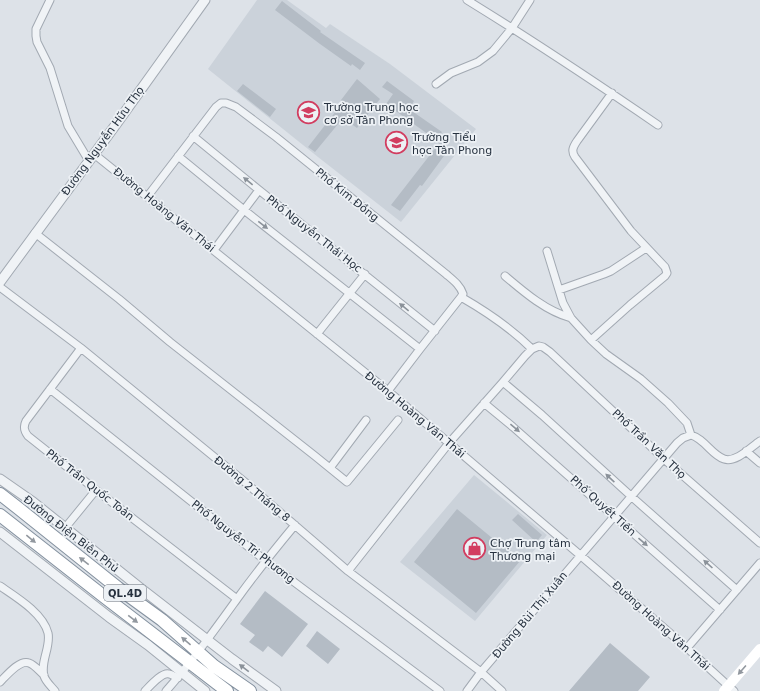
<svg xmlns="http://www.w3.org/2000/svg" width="760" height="691" viewBox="0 0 760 691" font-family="'DejaVu Sans',sans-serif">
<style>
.built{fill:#cbd2da}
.building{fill:#b4bcc5}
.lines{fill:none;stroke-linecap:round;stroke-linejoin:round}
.minor-casing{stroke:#a2a9b2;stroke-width:9}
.tertiary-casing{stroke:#a2a9b2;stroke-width:11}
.trunk-casing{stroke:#84919f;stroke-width:14}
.minor{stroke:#f0f3f6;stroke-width:7}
.tertiary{stroke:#f0f3f6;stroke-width:9}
.secondary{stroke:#fff;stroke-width:10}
.trunk{stroke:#fff;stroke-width:12}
.oneway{fill:#8b929a}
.oneway2{fill:#92989f}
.labels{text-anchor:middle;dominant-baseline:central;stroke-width:3.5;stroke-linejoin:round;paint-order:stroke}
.shield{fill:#edf1f5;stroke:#626b76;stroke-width:1}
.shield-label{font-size:10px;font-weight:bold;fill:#26313f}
.poi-label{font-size:11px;fill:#26313f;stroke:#edf1f5;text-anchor:start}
.street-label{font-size:11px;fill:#26313f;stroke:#edf1f5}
</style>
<rect width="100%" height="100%" fill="#dde2e8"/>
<path class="built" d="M257,0H287L326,28L330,24L390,64L476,129L401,222L318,157L208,69Z
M474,475L547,535L475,621L400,562Z"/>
<path class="building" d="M282,1L321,31L320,32L365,63L360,70L352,64L351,66L320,44L275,10Z
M357,79L380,99L357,128L343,118L315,152L308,147L343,102L341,100Z
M387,81L414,101L409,109L442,132L436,140L386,104L393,94L382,87Z
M243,84L276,109L270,117L237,91Z
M440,142L449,149L422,186L420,185L400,211L391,205Z
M457,509L520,561L476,613L414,562Z
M518,514L542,535L536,542L512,520Z
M265,591L308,624L282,657L268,646L263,652L249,642L255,635L240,624Z
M317,631L340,649L328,664L306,646Z
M610,643L650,677L638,691H569Z"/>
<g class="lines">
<defs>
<path id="minor" d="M50,0L36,29V36L37,42L50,68L68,126L89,161
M467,0C532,40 595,82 658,125
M436,84L451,73L478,62L493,51L512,28L530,0
M193,136L259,190L435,331
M94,154L388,391L580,555L687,648L734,691
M178,156L244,210L420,349
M147,197L216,107L221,103H226L236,107L276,137L446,274C453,280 460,285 463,294L461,297L420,349L388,391
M35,233L119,299L170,342L315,456L347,482L398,420
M214,250L259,190
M547,251L563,303L571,318L591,340L606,354L641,379L668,403L687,423L691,435C698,437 703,442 709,448C713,452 718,457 724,459C736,463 751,447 760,441
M505,276C525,293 546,311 571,318
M0,287L81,348L246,483L348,571L481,672L502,691
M559,290L604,274L611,271L646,248
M461,297C487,312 511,328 532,349
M317,334L365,274
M591,340L630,305L665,276L667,273L665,267L631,231L575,157C571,151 573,147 577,141L612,93
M81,348L26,421C23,427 24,431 28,436L96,490L237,599
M503,382L542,415L632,497L737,590
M50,389L266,561L440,691
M484,403L513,427L720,610
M746,451L760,463
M330,468L366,420
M65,528L96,490
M348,571L449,443L503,382L525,356L532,349L539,346L543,347L550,352L664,459L760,543
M0,586C16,597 43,613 48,633C51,647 40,662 44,676C46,682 51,686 55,691
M687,648L760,563
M0,682C6,676 20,659 29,663C35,665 39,671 44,675
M145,691C150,686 162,672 169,674C172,674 175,677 178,678
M166,691C192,662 214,631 237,599C255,574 275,549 295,525
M467,691L481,672L677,443L683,438L691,435"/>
<path id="tertiary" d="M0,282L117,123L205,0
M0,479L33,502L139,587L232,659L276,691
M0,532L109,617L148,645L205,691"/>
<path id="trunk" d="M0,494L18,508L118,588L162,620L214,666L250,691
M0,515L102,595L227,691"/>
</defs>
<use href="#minor" class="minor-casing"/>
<use href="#tertiary" class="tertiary-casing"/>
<use href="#trunk" class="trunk-casing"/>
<use href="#minor" class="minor"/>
<use href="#tertiary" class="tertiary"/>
<path class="secondary" d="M724,691L760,649"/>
<use href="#trunk" class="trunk"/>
</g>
<defs><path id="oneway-solid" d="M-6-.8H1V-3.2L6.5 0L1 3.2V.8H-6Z"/></defs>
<g class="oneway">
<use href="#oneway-solid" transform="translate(248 181) rotate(-141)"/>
<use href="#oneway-solid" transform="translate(263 225) rotate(38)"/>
<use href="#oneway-solid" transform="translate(404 307) rotate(-141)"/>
<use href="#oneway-solid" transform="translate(515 428) rotate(40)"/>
<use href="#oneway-solid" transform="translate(610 478) rotate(-137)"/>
<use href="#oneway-solid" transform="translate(643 542) rotate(41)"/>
<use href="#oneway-solid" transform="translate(708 564) rotate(-138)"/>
<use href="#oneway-solid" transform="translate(244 668) rotate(-143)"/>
</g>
<g class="oneway2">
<use href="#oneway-solid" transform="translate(31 539) rotate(39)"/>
<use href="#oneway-solid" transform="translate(84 561) rotate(-142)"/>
<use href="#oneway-solid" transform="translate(133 619) rotate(37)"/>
<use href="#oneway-solid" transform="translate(186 641) rotate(-140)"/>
<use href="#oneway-solid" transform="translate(742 670) rotate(131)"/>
</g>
<defs>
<symbol id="school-ring" viewBox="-11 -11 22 22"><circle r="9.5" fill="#edf1f5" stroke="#d23d60" stroke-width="1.5"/><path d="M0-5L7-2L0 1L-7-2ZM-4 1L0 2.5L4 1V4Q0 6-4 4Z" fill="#d23d60"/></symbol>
<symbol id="shop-ring" viewBox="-11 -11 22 22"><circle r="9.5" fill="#edf1f5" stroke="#d23d60" stroke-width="1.5"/><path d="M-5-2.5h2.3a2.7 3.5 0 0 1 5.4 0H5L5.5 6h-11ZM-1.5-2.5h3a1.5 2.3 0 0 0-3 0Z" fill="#d23d60"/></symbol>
</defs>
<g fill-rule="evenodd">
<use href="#school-ring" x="296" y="100" width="25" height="25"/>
<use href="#school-ring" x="384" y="130" width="25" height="25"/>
<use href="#shop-ring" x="462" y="536" width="25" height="25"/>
</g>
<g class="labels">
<rect class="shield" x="104" y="585" width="42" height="16" rx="3"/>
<g class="shield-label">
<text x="125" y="593">QL.4D</text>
</g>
<g class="poi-label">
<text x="324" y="107">Trường Trung học<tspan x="324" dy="13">cơ sở Tân Phong</tspan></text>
<text x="412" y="137">Trường Tiểu<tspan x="412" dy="13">học Tân Phong</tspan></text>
<text x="490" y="543">Chợ Trung tâm<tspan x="490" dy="13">Thương mại</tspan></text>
</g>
<g class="street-label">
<text transform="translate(103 141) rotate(-54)">Đường Nguyễn Hữu Thọ</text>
<text transform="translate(347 195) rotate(39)">Phố Kim Đồng</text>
<text transform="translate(164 210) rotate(39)">Đường Hoàng Văn Thái</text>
<text transform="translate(314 234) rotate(38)">Phố Nguyễn Thái Học</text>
<text transform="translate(415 415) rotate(40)">Đường Hoàng Văn Thái</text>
<text transform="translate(649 444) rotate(43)">Phố Trần Văn Thọ</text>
<text transform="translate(90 485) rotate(38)">Phố Trần Quốc Toản</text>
<text transform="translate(252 489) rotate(40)">Đường 2 Tháng 8</text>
<text transform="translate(603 506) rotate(42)">Phố Quyết Tiến</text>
<text transform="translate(71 534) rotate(38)">Đường Điện Biên Phủ</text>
<text transform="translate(243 542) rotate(38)">Phố Nguyễn Tri Phương</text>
<text transform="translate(530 615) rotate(-50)">Đường Bùi Thị Xuân</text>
<text transform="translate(661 626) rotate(42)">Đường Hoàng Văn Thái</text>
</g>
</g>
</svg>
